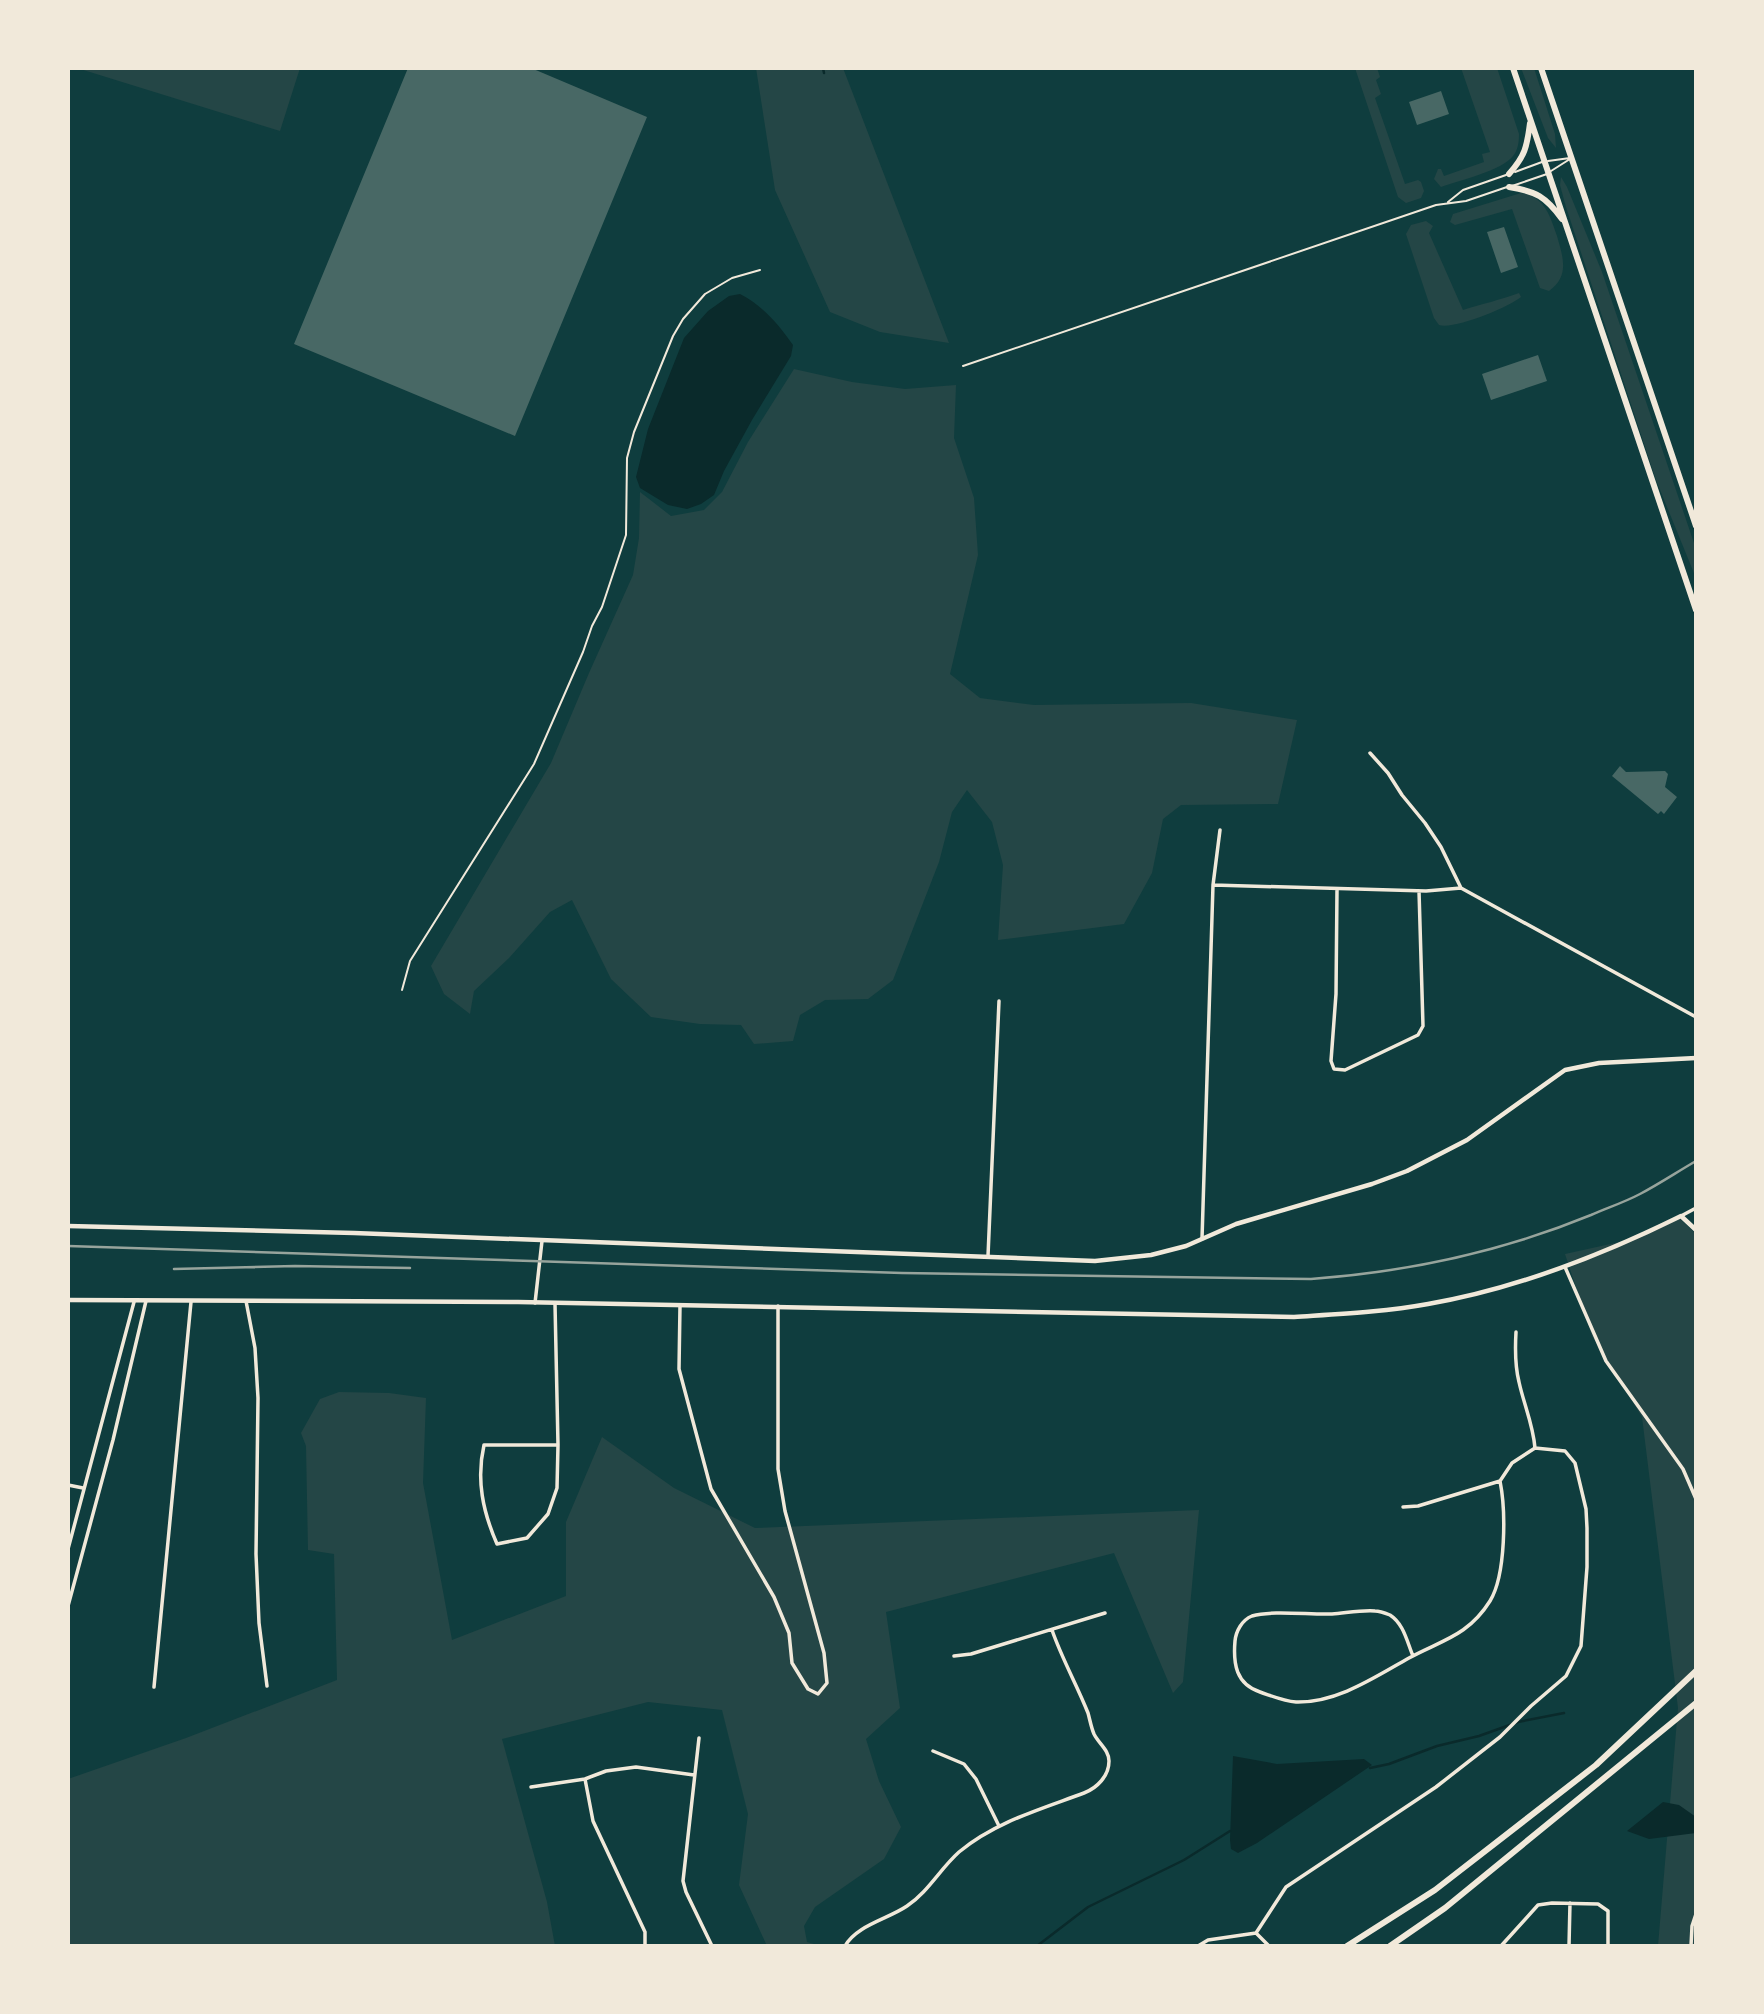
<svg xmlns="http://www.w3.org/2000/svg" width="1764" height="2014" viewBox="0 0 1764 2014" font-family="'Public Sans',sans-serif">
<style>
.green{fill:#244646}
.water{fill:#0a2a2b}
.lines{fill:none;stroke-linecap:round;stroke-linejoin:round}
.stream{stroke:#0a2a2b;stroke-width:2.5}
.building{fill:#486865}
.service{stroke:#f1e9da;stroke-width:2}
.minor{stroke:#f1e9da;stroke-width:3.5}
.tertiary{stroke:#f1e9da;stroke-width:4.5}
.primary{stroke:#f1e9da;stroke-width:6}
.trunk{stroke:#f1e9da;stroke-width:6}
.rail{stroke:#97a49c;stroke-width:2.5}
</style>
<rect width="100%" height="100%" fill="#0f3d3e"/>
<path class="green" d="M77,68H300L280,131Z
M756,68H843L949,343L880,332L830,312L775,190Z
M1355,68H1377L1380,77L1376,80L1381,94L1375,98L1405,184L1418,180L1421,182L1424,191L1421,198L1406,203L1398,197Z
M1461,68H1497L1519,134C1519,142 1518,150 1513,156C1503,170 1458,181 1441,187L1434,179L1438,169H1441L1444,176L1484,162L1482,154L1490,152Z
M1521,68H1534L1555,134L1556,148L1548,138Z
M1561,177L1567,187L1602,272L1696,549V578L1656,480L1566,207L1560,185Z
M1521,193C1545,197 1550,216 1557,236C1563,257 1570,276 1549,291L1540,288L1512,209L1455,225L1450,222L1453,214Z
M1426,221L1433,226L1429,233L1463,310C1482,304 1500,300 1519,293L1521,297C1509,307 1454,330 1439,325L1434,318L1406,234L1411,225Z
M794,369L852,382L905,389L956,385L954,438L974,498L978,555L950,674L980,698L1034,705L1191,703L1297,720L1278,804L1181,805L1163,819L1152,873L1124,924L998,940L1003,865L992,822L967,790L952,812L939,862L893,980L868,999L825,1000L800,1015L793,1041L754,1044L741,1025L700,1024L651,1017L611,979L572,900L550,912L509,958L474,991L470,1014L444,994L431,966L551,763L589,673L633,575L639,538L640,492L671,516L704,510L722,492L748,442Z
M1680,1219L1696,1234V1946H1658L1678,1708L1642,1417L1592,1336L1565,1254L1624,1241Z
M339,1392L389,1393L426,1398L423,1483L452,1640L566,1596V1522L602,1437L674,1488L755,1528L1199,1510L1183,1682L1173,1693L1114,1553L886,1612L900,1708L866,1739L879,1781L901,1827L884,1859L815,1907L804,1926L807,1942L821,1946H767L739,1885L748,1814L722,1710L648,1702L502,1739L547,1902L555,1946H68V1779L186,1738L337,1680L334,1554L308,1550L306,1446L301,1433L320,1399Z"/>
<path class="water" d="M740,294C762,305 779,325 793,345L791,356L752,420L724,471L714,495L701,504L687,509L668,505L640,488L636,477L648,429L684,338L708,311L729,296Z
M1233,1756L1277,1764L1364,1759L1372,1765L1257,1843L1238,1853L1231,1849L1230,1840Z
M1663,1802L1679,1805L1696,1817V1833L1649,1839L1627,1831Z"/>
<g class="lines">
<path class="stream" d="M823,68L824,73
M1370,1768L1389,1764L1437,1746L1479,1736L1518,1722L1564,1713
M1037,1946L1088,1907L1184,1860L1230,1831"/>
</g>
<path class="building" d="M408,68H531L647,117L515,436L294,344Z
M1441,91L1449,114L1417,125L1409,102Z
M1504,227L1518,267L1501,273L1487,232Z
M1538,355L1547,381L1491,400L1482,374Z
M1620,766L1626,772L1665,771L1668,774L1665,787L1677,797L1664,814L1661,811L1658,814L1612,776Z"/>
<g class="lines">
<path class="service" d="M1548,161L1570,158
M1551,171L1570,159
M1515,172L1542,162
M1512,186L1547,174
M1448,202L1463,190L1506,175
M963,366L1436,205L1466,201L1507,187
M402,990L410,961L534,764L583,652L592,626L602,607L626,535L627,458L634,432L673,336L683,319L705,294L732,278L760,270"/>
<path class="minor" d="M1370,753L1388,773L1402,795L1425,823L1441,847L1461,888
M1213,885L1426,891L1461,888L1696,1017
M1337,890L1336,994L1331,1061L1334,1069L1345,1070L1418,1035L1423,1026L1419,891
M1681,1216L1696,1208
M1202,1239L1213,885L1220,830
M988,1256L999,1001
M1565,1267L1606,1361L1683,1469L1696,1499
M246,1301L255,1348L258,1398L256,1554L259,1623L267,1686
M535,1303L542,1241
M555,1304L558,1445
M680,1306L679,1369L711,1489L774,1597L789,1633L792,1663L808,1689L818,1694L827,1683L824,1653L785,1511L778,1469V1306
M484,1445H558L557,1488L548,1514L527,1538L497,1544C483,1512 476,1480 484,1445Z
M1500,1481L1512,1463L1535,1448C1533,1424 1524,1405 1519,1382C1515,1366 1515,1349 1516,1332
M68,1485L83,1488
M1403,1507L1418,1506L1500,1481
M68,1549L134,1302
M68,1606L113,1440L146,1301
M954,1656L971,1654L1105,1613
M1413,1656C1407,1642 1404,1624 1390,1615C1385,1613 1380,1611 1375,1611C1361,1610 1346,1613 1332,1614C1310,1615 1272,1610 1252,1616C1242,1620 1236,1631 1235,1641C1233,1664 1236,1684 1260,1692C1272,1696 1283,1701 1296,1702C1337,1703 1375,1677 1409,1658C1442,1640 1468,1636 1490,1601C1506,1575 1506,1511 1500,1481
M154,1687L191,1302
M699,1738L683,1881L686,1892L712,1946
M933,1751L964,1764L976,1779L999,1826
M585,1779L593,1821L645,1932V1946
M531,1787L585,1779L606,1771L636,1767L694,1775
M1256,1933L1286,1887L1436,1787L1500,1737L1531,1706L1566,1676L1581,1646L1587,1567V1528L1586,1509L1575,1463L1565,1451L1535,1448
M1256,1933L1269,1946
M845,1946C857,1925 888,1919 907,1906C928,1892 940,1869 959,1852C995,1822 1041,1809 1084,1793C1097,1788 1109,1776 1109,1761C1109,1750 1099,1744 1094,1734C1091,1727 1090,1720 1088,1713C1077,1685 1062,1659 1052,1630
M1198,1946L1208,1940L1256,1933
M1501,1946L1538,1905L1552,1903L1598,1904L1608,1911V1946
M1569,1946L1570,1903
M1691,1946L1692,1926L1696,1914"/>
<path class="tertiary" d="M68,1226L354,1233L1095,1261L1151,1255L1186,1246L1236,1224L1372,1184L1407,1171L1467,1140L1565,1070L1599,1063L1696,1058
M68,1300L518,1302L1294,1317C1339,1314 1384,1312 1428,1304C1516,1289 1602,1255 1681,1216L1696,1230"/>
<path class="primary" d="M1347,1946L1435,1890L1596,1765L1696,1671
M1390,1946L1445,1908L1696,1703"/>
<path class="trunk" d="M1513,68L1696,610
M1541,68L1696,526
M1509,174C1525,156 1527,147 1530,123
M1509,187C1536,191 1546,197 1562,219"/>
<path class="rail" d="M68,1246L902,1273L1311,1279C1407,1272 1501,1252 1591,1215C1607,1208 1625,1202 1640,1194C1659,1184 1677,1172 1696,1161
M174,1269L295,1266L410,1268"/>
</g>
<rect width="1764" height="2014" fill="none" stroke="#f1e9da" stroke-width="140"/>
</svg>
